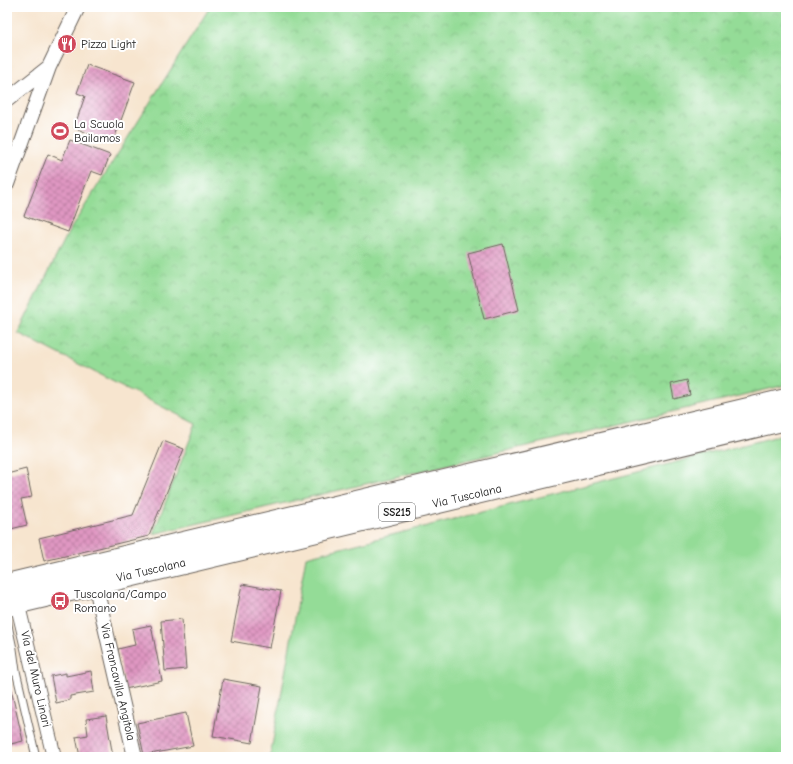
<svg xmlns="http://www.w3.org/2000/svg" width="793" height="764" viewBox="0 0 793 764" font-family="'Comic Neue',sans-serif">
<style>
.grass{fill:#94dc97;stroke:#587c5a}
.park{fill:url(#park-crowns);stroke:#587c5a}
.building{fill:url(#building-cross-hatch)}
.lines{fill:none;stroke-linecap:round;stroke-linejoin:round}
.service-casing{stroke:#69625b;stroke-width:9}
.minor-casing{stroke:#69625b;stroke-width:16}
.primary-casing{stroke:#69625b;stroke-width:24}
.service{stroke:#fff;stroke-width:7}
.minor{stroke:#fff;stroke-width:14}
.primary{stroke:#fff;stroke-width:22}
.labels{text-anchor:middle;dominant-baseline:central;stroke-width:4;stroke-linejoin:round;paint-order:stroke}
.shield{fill:#fff;stroke:#606060;stroke-width:1}
.shield-label{font-size:11px;font-weight:bold;fill:#1c1c1c}
.poi-label{font-size:12px;fill:#1c1c1c;stroke:#fff;text-anchor:start}
.street-label{font-size:12px;fill:#1c1c1c;stroke:#fff}
</style>
<defs>
<pattern id="park-crowns" width="20" height="18" patternUnits="userSpaceOnUse"><rect width="20" height="18" fill="#94dc97"/><path d="M2 6a3 3 0 1 1 6 0M12 15a3 3 0 1 1 6 0" fill="none" stroke="#7fbc82"/></pattern>
<pattern id="building-cross-hatch" width="8" height="8" patternUnits="userSpaceOnUse"><rect width="8" height="8" fill="#e097c2"/><path d="M0 0l8 8M0 8l8-8" fill="none" stroke="#b57a9d"/></pattern>
</defs>
<rect width="100%" height="100%" fill="#fff"/>
<filter id="ink" filterUnits="userSpaceOnUse"><feTurbulence type="fractalNoise" baseFrequency=".025" numOctaves="2"/><feDisplacementMap in="SourceGraphic" scale="8" xChannelSelector="R" yChannelSelector="G"/><feConvolveMatrix kernelMatrix="1 2 1 2 8 2 1 2 1" color-interpolation-filters="sRGB"/></filter>
<filter id="wash" filterUnits="userSpaceOnUse"><feTurbulence type="fractalNoise" baseFrequency=".012" numOctaves="4" result="noise"/><feDisplacementMap in="SourceGraphic" scale="16" xChannelSelector="R" yChannelSelector="G"/><feGaussianBlur stdDeviation="0.9" result="paint"/><feColorMatrix in="noise" values="0 0 0 0 0 0 0 0 0 0 0 0 0 0 0 0 0 1.4 0 .05"/><feComposite in="paint" operator="in"/></filter>
<g filter="url(#wash)">
<rect width="100%" height="100%" fill="#f7e5cf"/>
<path class="grass" d="M786,434V757H270L306,557Z"/>
<path class="park" d="M210,7H786V385L153,534L196,424L18,333L68,233Z"/>
<g id="blocks">
<path class="building" d="M87,65L135,82L113,142L74,128L85,96L77,93Z
M70,140L110,155L102,175L91,171L68,232L24,216L48,154L62,160Z
M503,244L519,310L484,319L468,253Z
M687,380L690,395L674,399L671,384Z
M163,441L184,449L149,536L44,561L39,538L133,515Z
M26,469L32,497L21,499L27,525L7,530V474Z
M242,584L281,591L270,648L231,641Z
M182,619L186,669L165,671L161,621Z
M151,625L162,681L125,689L118,649L135,645L132,629Z
M91,671L94,692L70,696V700L56,703L51,676L66,673V676Z
M223,679L262,686L252,743L213,736Z
M10,685L23,741L7,745V686Z
M186,713L193,746L144,755L137,723Z
M106,716L113,757H80L76,737L88,735L86,719Z"/>
</g>
</g>
<g filter="url(#ink)">
<use href="#blocks" fill-opacity="0" stroke="#69625b" stroke-width="1"/>
<g class="lines">
<defs>
<path id="service" d="M7,618L9,630L7,632
M7,650L13,649L9,630
M16,671L36,757
M7,674L16,671L13,649"/>
<path id="minor" d="M7,100L49,67
M7,184L49,67L78,7
M95,583L135,757
M17,602L54,757"/>
<path id="primary" d="M7,585L786,400
M7,605L786,419"/>
</defs>
<use href="#service" class="service-casing"/>
<use href="#minor" class="minor-casing"/>
<use href="#primary" class="primary-casing"/>
<use href="#service" class="service"/>
<use href="#minor" class="minor"/>
<use href="#primary" class="primary"/>
</g>
</g>
<defs>
<symbol id="restaurant-disc" viewBox="-11 -11 22 22"><circle r="9.5" fill="#d1495b" stroke="#fff"/><path d="M-5-6h1v4h1v-4h1v4h1v-4h1v5L-1.5 .5V6h-2V.5L-5-1ZM5-6V6H3V1.5H1.5Q1.5-4 5-6Z" fill="#fff"/></symbol>
<symbol id="stadium-disc" viewBox="-11 -11 22 22"><circle r="9.5" fill="#d1495b" stroke="#fff"/><path d="M0-5a6.5 5 0 1 0 0 10a6.5 5 0 1 0 0-10ZM-3.5-1.8h7v3.6h-7Z" fill="#fff"/></symbol>
<symbol id="bus-disc" viewBox="-11 -11 22 22"><circle r="9.5" fill="#d1495b" stroke="#fff"/><path d="M-5-6H5V4H4V6H2V4H-2V6H-4V4H-5ZM-3.5-4V0h7V-4ZM-3.5 1.2v1.5H-2V1.2ZM2 1.2v1.5H3.5V1.2Z" fill="#fff"/></symbol>
</defs>
<g fill-rule="evenodd">
<use href="#restaurant-disc" x="56" y="33" width="22" height="22"/>
<use href="#stadium-disc" x="49" y="120" width="22" height="22"/>
<use href="#bus-disc" x="49" y="590" width="22" height="22"/>
</g>
<g class="labels">
<rect class="shield" x="379" y="503" width="36" height="18" rx="3"/>
<g class="shield-label">
<text x="397" y="512">SS215</text>
</g>
<g class="poi-label">
<text x="81" y="44">Pizza Light</text>
<text x="74" y="124">La Scuola<tspan x="74" dy="14">Bailamos</tspan></text>
<text x="74" y="594">Tuscolana/Campo<tspan x="74" dy="14">Romano</tspan></text>
</g>
<g class="street-label">
<text transform="translate(467 496) rotate(-13)">Via Tuscolana</text>
<text transform="translate(151 570) rotate(-13)">Via Tuscolana</text>
<text transform="translate(36 679) rotate(77)">Via del Muro Linari</text>
<text transform="translate(118 682) rotate(77)">Via Francavilla Angitola</text>
</g>
</g>
<rect width="793" height="764" fill="none" stroke="#fff" stroke-width="24"/>
</svg>
